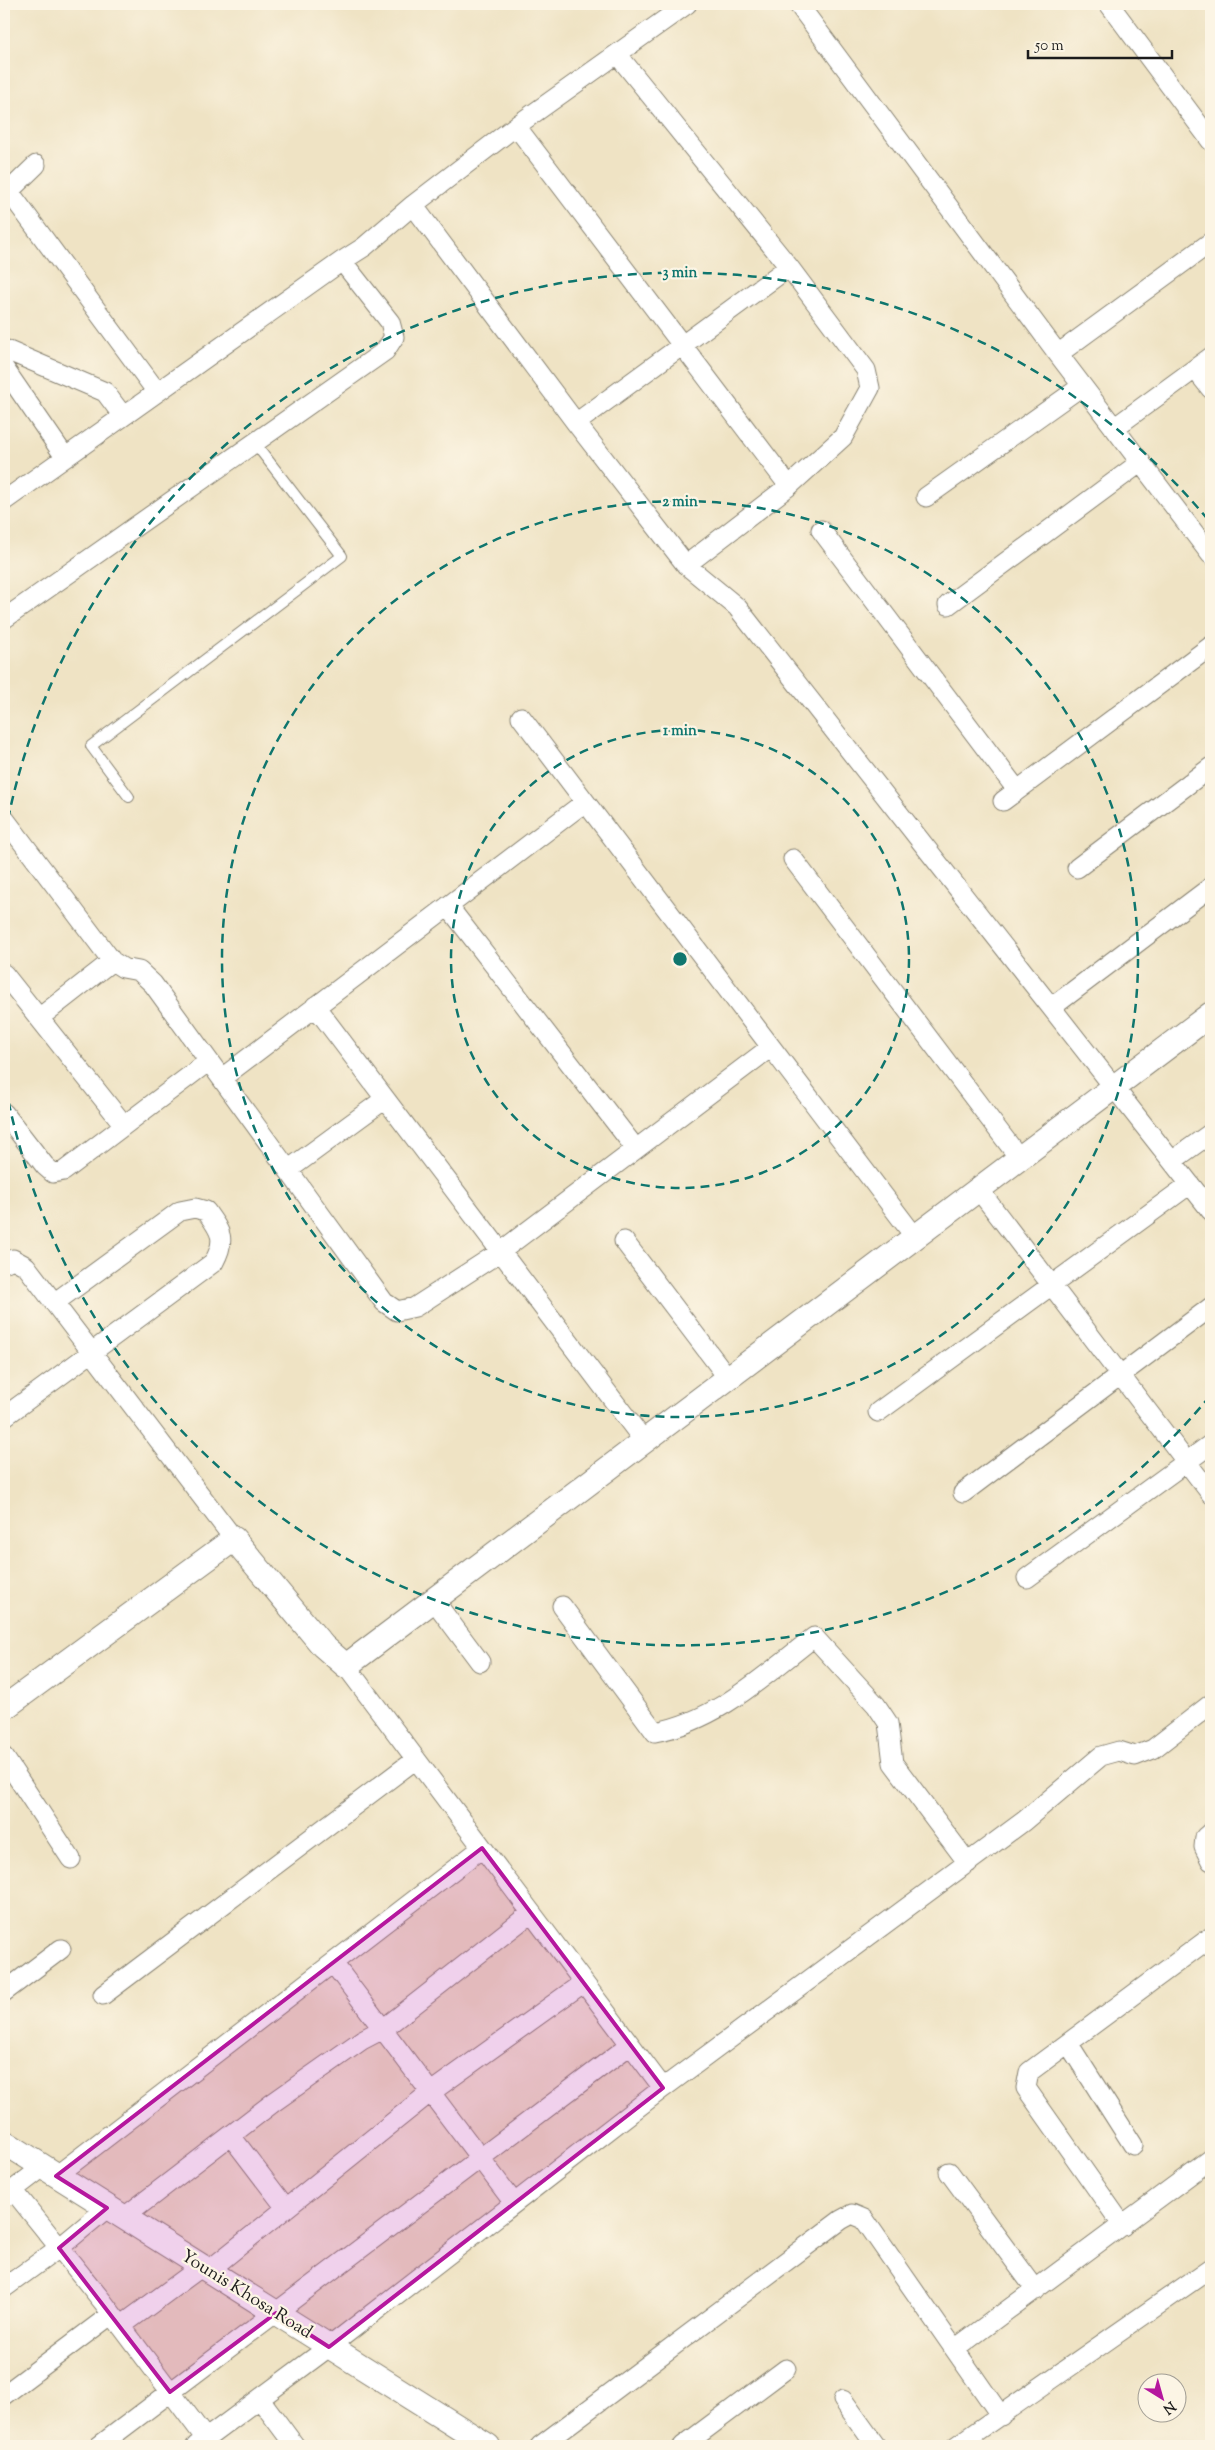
<svg xmlns="http://www.w3.org/2000/svg" width="1215" height="2450" viewBox="0 0 1215 2450" font-family="'Sorts Mill Goudy',serif">
<style>
.lines{fill:none;stroke-linecap:round;stroke-linejoin:round}
.service-casing{stroke:#868070;stroke-width:12}
.minor-casing{stroke:#868070;stroke-width:21}
.tertiary-casing{stroke:#868070;stroke-width:26}
.service{stroke:#fff;stroke-width:10}
.minor{stroke:#fff;stroke-width:19}
.tertiary{stroke:#fff;stroke-width:24}
.marked{fill:#b5179e;fill-opacity:0.2;stroke:#b5179e;stroke-width:4;stroke-linejoin:round}
.ring{fill:none;stroke:#0f766e;stroke-width:2.5;stroke-dasharray:9 6}
.labels{text-anchor:middle;dominant-baseline:central;stroke-width:4.5;stroke-linejoin:round;paint-order:stroke}
.street-label{font-size:18px;fill:#1c1c1c;stroke:#fcf5e5}
.centre{fill:#0f766e;stroke:#fcf5e5;stroke-width:2.5}
.ring-label{font-size:15px;text-anchor:middle;font-weight:bold;fill:#0f766e;stroke:#fcf5e5;stroke-width:4.5;stroke-linejoin:round;paint-order:stroke}
</style>
<rect width="100%" height="100%" fill="#fcf5e5"/>
<filter id="ink" filterUnits="userSpaceOnUse"><feTurbulence type="fractalNoise" baseFrequency=".02" numOctaves="2"/><feDisplacementMap in="SourceGraphic" scale="10" xChannelSelector="R" yChannelSelector="G"/><feConvolveMatrix kernelMatrix="1 2 1 2 8 2 1 2 1" color-interpolation-filters="sRGB"/></filter>
<filter id="wash" filterUnits="userSpaceOnUse"><feTurbulence type="fractalNoise" baseFrequency=".0096" numOctaves="4" result="noise"/><feDisplacementMap in="SourceGraphic" scale="20" xChannelSelector="R" yChannelSelector="G"/><feGaussianBlur stdDeviation="1.12" result="paint"/><feColorMatrix in="noise" values="0 0 0 0 0 0 0 0 0 0 0 0 0 0 0 0 0 1.4 0 .05"/><feComposite in="paint" operator="in"/></filter>
<g filter="url(#wash)">
<rect width="100%" height="100%" fill="#efe3c4"/>
</g>
<g filter="url(#ink)">
<g class="lines">
<defs>
<path id="service" d="M129,797L91,746L342,556L254,442"/>
<path id="minor" d="M798,4L1058,354L1211,555
M1109,4L1211,141
M617,54L789,267L866,370L870,388L843,437L789,486L686,565
M516,126L789,486
M8,190L157,392
M4,196L36,165
M413,205L576,423L686,565L737,607L1211,1211
M4,349L105,392L123,416
M1058,354L1211,242
M4,368L65,457
M1195,369L1211,389
M576,423L789,267
M1114,428L1211,357
M926,497L1082,386
M4,501L342,261
M821,530L1017,790
M948,605L1141,462
M4,619L385,351L394,337L390,322L342,261L364,247L413,205L516,126L687,4
M521,717L915,1237
M1003,801L1211,646
M4,818L112,961L123,968L139,971L153,984L384,1302L397,1311L415,1307L500,1252L771,1047
M793,859L1020,1159
M1077,868L1211,767
M448,906L636,1149
M4,974L124,1125
M315,1006L644,1441
M1052,1007L1211,887
M39,1018L112,961
M222,1078L585,802
M4,1113L45,1166L53,1173L64,1171L209,1061
M1172,1161L1211,1133
M288,1170L385,1099
M979,1190L1211,1494
M624,1241L728,1378
M4,1263L13,1259L26,1266L234,1539
M878,1412L1190,1184
M4,1417L214,1262C227,1238 220,1231 206,1211L195,1208L180,1211L54,1303
M963,1493L1211,1307
M1027,1578L1211,1444
M433,1599L480,1662
M562,1606L655,1732C717,1721 765,1675 814,1637L876,1705L888,1723L893,1763L968,1863
M346,1666L663,2088
M4,1757L71,1859
M1211,1832L1205,1837L1204,1847L1211,1861
M333,1963L514,2203
M4,1992L61,1949
M103,1995L416,1759
M1068,2043L1133,2145
M231,2136L286,2208
M949,2172L1036,2290
M56,2176L482,1848
M13,2190L103,2302L206,2439
M4,2197L43,2167
M123,2218L274,2102L362,2040L383,2029L531,1913
M1123,2226L1026,2088L1029,2072L1211,1937
M208,2271L427,2095L583,1983
M4,2288L59,2248L107,2208
M121,2326L201,2267
M955,2349L1211,2159
M4,2395L112,2314
M260,2399L295,2446
M843,2400L876,2446
M99,2446L630,2045
M196,2446L329,2347L663,2088L1024,1821L1101,1756L1119,1751L1135,1756L1153,1749L1211,1704
M540,2446L841,2220L852,2214L864,2219L1001,2416
M683,2446L786,2369
M956,2446L1211,2268"/>
<path id="tertiary" d="M4,1708L234,1539L323,1646L346,1666L1211,1014
M4,2142L488,2446"/>
</defs>
<use href="#service" class="service-casing"/>
<use href="#minor" class="minor-casing"/>
<use href="#tertiary" class="tertiary-casing"/>
<use href="#service" class="service"/>
<use href="#minor" class="minor"/>
<use href="#tertiary" class="tertiary"/>
</g>
</g>
<path class="marked" d="M482,1848L663,2088L329,2347L276,2313L170,2392L59,2248L107,2208L56,2176Z"/>
<g class="ring">
<circle cx="680" cy="959" r="229"/>
<circle cx="680" cy="959" r="458"/>
<path d="M1210 1396A687 687 0 0 1 5 1084M5 834A687 687 0 0 1 1210 522"/>
</g>
<g class="labels">
<g class="street-label">
<text transform="translate(246 2295) rotate(32)">Younis Khosa Road</text>
</g>
</g>
<circle cx="680" cy="959" r="8" class="centre"/>
<g class="ring-label">
<text x="680" y="277">3 min</text>
<text x="680" y="506">2 min</text>
<text x="680" y="735">1 min</text>
</g>
<rect width="1215" height="2450" fill="none" stroke="#fcf5e5" stroke-width="20"/>
<g transform="translate(1162 2398) rotate(143)"><circle r="24" fill="#fcf5e5" stroke="#a29e95"/>
<path d="M0-4L9 19L0 12L-9 19Z" fill="#b5179e"/>
<text y="-8" font-size="14" font-weight="bold" text-anchor="middle" fill="#1c1c1c">N</text>
</g>
<path d="M1028 50v8h144v-8" fill="none" stroke="#1c1c1c" stroke-width="2.5"/>
<text x="1035" y="50" font-size="15" fill="#1c1c1c" stroke="#fcf5e5" stroke-width="4" paint-order="stroke">50 m</text>
</svg>
